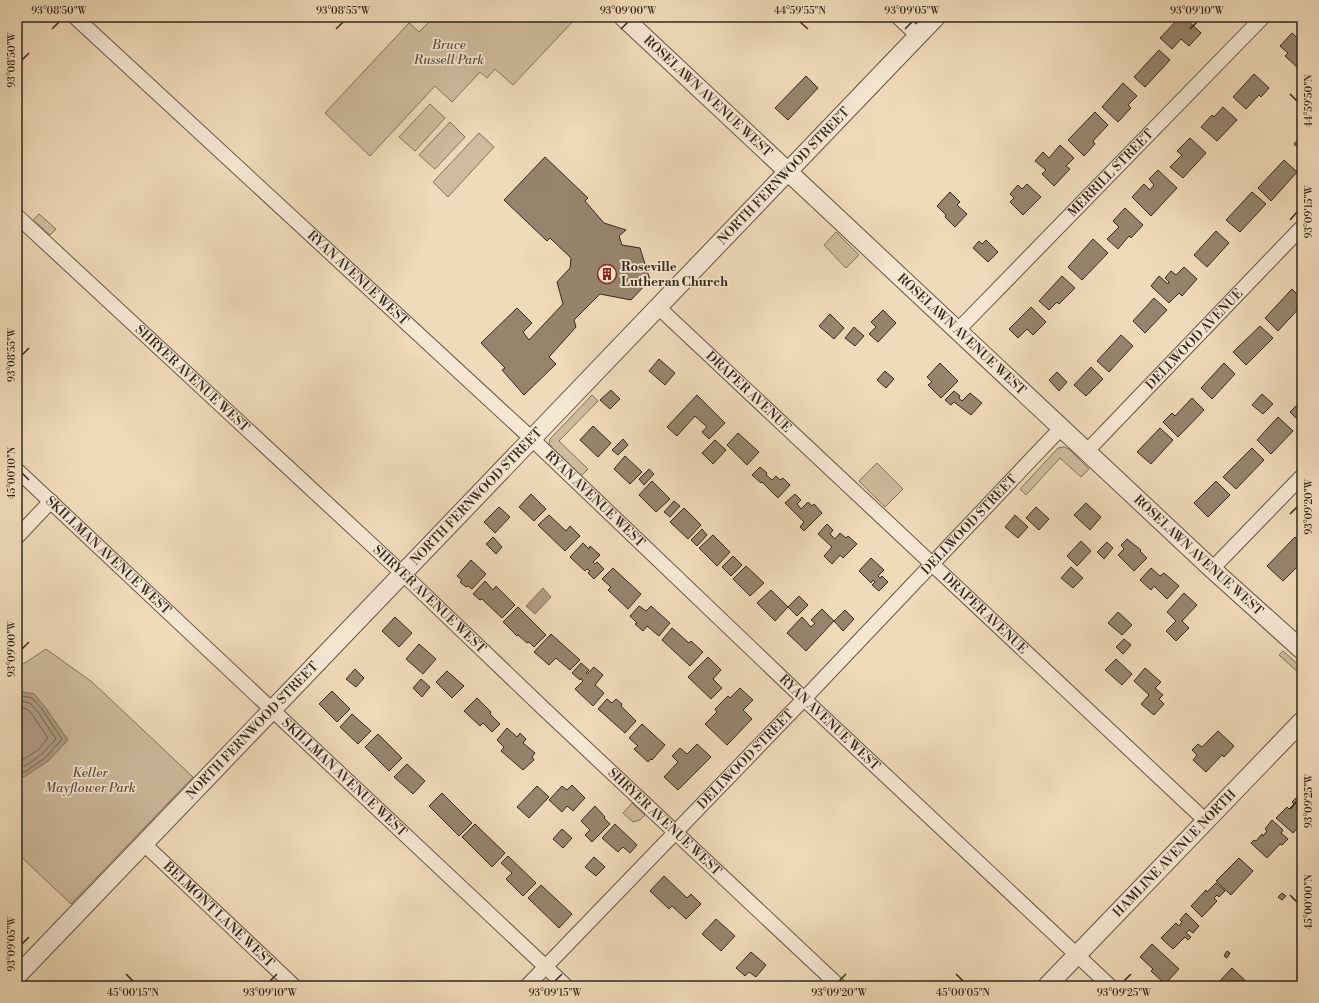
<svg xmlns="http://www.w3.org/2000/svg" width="1319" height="1003" viewBox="0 0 1319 1003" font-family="'Libre Bodoni',serif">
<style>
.green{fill:#cfbc9e;stroke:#82725c}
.water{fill:#b09e83;stroke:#7f6f59}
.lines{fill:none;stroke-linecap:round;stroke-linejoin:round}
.shore{stroke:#72644f;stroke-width:1}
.building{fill:#96856d;stroke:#35291b}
.minor-casing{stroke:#645542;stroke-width:16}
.tertiary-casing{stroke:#645542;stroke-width:20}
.minor{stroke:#f5e7d2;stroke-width:14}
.tertiary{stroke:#f5e7d2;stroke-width:18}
.ticks{fill:none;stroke:#35291b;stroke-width:1.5}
.labels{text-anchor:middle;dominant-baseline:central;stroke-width:3.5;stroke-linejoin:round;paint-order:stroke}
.park-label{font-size:13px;font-style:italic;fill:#5c4e3c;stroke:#f5e7d2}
.street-label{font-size:13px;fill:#35291b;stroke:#f5e7d2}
.poi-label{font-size:13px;font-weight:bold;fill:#35291b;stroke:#f5e7d2;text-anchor:start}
.neatline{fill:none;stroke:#35291b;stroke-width:1.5}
.ticks-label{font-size:10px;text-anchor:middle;fill:#35291b}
</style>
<rect width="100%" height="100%" fill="#efdab9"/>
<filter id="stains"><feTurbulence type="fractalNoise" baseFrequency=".005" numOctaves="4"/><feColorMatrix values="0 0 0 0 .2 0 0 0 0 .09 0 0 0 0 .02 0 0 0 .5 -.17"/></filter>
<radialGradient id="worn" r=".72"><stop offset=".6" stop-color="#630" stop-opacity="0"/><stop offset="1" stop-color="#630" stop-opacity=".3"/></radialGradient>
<path class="green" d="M434,17H577L513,85L495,69L487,78L480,72L452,102L435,86L370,156L325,113L409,23L419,32Z
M430,104L445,118L415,151L399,137Z
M450,122L465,137L435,169L419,155Z
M479,133L494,147L448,197L433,182Z
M39,214L56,229L50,235L33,220Z
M836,232L859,255L846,268L824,245Z
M592,395L598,401L559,441L588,469L581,476L552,448L549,443L550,439Z
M1064,447L1069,449L1089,469L1081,477L1060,458L1026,495L1020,489L1058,448Z
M877,463L903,489L885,507L859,481Z
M46,649L92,682L193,777L71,904L17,853V668Z
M1283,651L1302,668V685L1296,680L1301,675L1279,655Z
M632,803L645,815L640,820L633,822L623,813Z"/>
<path class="water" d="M543,588L551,597L535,614L526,606Z
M17,691L34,694L45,707L68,740L48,761L24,777L17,773Z"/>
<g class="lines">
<path class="shore" d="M17,695L32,698L42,709L62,739L45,758L25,772L17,770
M17,700L30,703L38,712L56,739L42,754L25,766L17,764
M17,707L27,709L33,716L48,738L38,750L24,759L17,758"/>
</g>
<path class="building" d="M1180,17H1184L1201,33L1189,46L1181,39L1172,49L1160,38Z
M1292,33L1302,42V68L1300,66L1298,68L1285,56L1288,53L1280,46Z
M1159,50L1170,60L1145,87L1134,77Z
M1254,74L1269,88L1261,97L1259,95L1246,109L1233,97Z
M806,76L818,88L788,120L775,108Z
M1123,83L1137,96L1128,105L1131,108L1118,122L1102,107Z
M1223,107L1237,120L1217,141L1201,127L1212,115L1214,117Z
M1095,112L1108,125L1093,141L1095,144L1084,156L1068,140Z
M1302,118V127L1297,123Z
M1302,135V152L1294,144Z
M1190,138L1206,153L1183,178L1170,167L1182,155L1177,151Z
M1060,145L1074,158L1066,166L1070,169L1054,186L1042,174L1046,170L1035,161L1043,152L1049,158Z
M545,157L588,198L585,201L604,223L626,230L619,236L622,245L640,248L650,280L631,300L600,294L574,320L576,327L549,357L556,364L524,395L502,370L505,368L481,343L517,308L532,323L523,332L529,340L563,304L557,282L570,268L571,258L550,238L547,241L504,200Z
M1284,160L1297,172L1271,201L1258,188Z
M1158,170L1177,188L1151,216L1132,197L1144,184L1150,190L1154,185L1149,179Z
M1027,184L1041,197L1023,215L1010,202L1014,198L1010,194L1018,185L1022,189Z
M950,192L960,202L957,205L967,214L955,227L945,217L946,215L937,206Z
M1252,192L1266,204L1240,232L1226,220Z
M1125,208L1143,225L1131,238L1129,236L1118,249L1107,239L1119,227L1113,221Z
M1216,231L1229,243L1207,267L1194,255Z
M1093,239L1108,253L1082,280L1068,267Z
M986,240L998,252L988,262L973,248L979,241L982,244Z
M1184,267L1197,279L1182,296L1179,293L1169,303L1151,286L1159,276L1168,284L1169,282L1165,278L1171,271L1176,275Z
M1062,276L1075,288L1059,304L1057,302L1049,310L1039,301Z
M1292,289L1302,299V305L1278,331L1265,318Z
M1154,298L1167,310L1145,333L1133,321Z
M1031,307L1046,322L1033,335L1027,329L1018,338L1009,329Z
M883,310L896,323L878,342L869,334L876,327L871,322Z
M830,314L844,328L834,339L819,326Z
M1260,326L1273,338L1246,365L1233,352Z
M854,327L864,336L855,346L845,338Z
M1121,335L1133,346L1109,372L1097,361Z
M659,359L675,373L665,385L649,371Z
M940,363L958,381L941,398L928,385L932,382L927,377Z
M1224,363L1235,374L1212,399L1201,388Z
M1091,367L1103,379L1086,396L1074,385Z
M885,371L894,379L886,388L877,380Z
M1057,372L1067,382L1059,391L1049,380Z
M611,390L620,399L610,409L600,400Z
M954,391L960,396L959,398L962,401L970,393L982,403L971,415L954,402L951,405L945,400Z
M1262,394L1273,404L1263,414L1252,405Z
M697,395L725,423L709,439L702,432L707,427L695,416L677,436L667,427Z
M1192,398L1204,410L1178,437L1163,422L1172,413L1175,416Z
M1302,400V420L1300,422L1290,412Z
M1278,417L1293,431L1271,454L1257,440Z
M593,426L611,443L598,457L580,440Z
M1160,428L1173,440L1151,464L1137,452Z
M738,433L759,452L747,465L727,445Z
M623,439L628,445L618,455L612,450Z
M715,440L726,450L713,464L702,453Z
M1252,448L1264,460L1236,489L1223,477Z
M625,456L642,472L630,484L614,469Z
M760,467L767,473L766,475L772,480L776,476L780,480L783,478L790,485L778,498L762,482L761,483L752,475Z
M649,469L654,474L644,485L639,479Z
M652,481L670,499L656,512L639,495Z
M1216,481L1230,495L1208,517L1194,503Z
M531,494L546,509L534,521L519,507Z
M795,494L801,500L797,504L801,509L808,502L812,506L814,504L822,513L804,531L800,527L804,522L785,503Z
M674,501L680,506L670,517L664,512Z
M1086,503L1101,517L1090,530L1074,515Z
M499,507L510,517L495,533L484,522Z
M1036,507L1049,519L1039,530L1026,518Z
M684,508L701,525L688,539L670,522Z
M549,515L566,531L570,526L580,536L565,551L538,525Z
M1015,515L1028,527L1018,538L1005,527Z
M827,524L833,530L830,534L835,539L840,533L846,538L848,536L857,544L843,558L840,555L832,564L824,556L832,547L818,534Z
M702,529L707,535L697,546L691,540Z
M713,535L730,552L717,566L699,548Z
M493,537L502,547L496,554L486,544Z
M1295,537L1302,544V562L1283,581L1267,566Z
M1127,539L1141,550L1140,551L1147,558L1134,571L1118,555L1124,549L1121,545Z
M1081,541L1091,551L1077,566L1067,556Z
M1107,542L1113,548L1104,559L1097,552Z
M583,543L589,549L590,546L600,555L593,562L595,564L597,562L604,569L594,579L588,573L590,571L587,569L585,571L570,557Z
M733,556L742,565L731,576L722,567Z
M871,558L884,570L878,576L880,578L882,576L888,582L879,591L872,585L875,582L873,580L871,583L859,571Z
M471,560L486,574L472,589L468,586L466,587L460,582L462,580L457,576Z
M746,566L764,583L750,596L733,579Z
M1071,567L1083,578L1073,588L1061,578Z
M613,568L641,594L628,609L608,590L611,587L602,579Z
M1151,568L1160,576L1164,573L1179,586L1167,599L1154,586L1151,590L1140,580Z
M485,581L493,590L496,586L515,605L502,618L482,599L480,600L473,594Z
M771,590L788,607L775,621L757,603Z
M1184,593L1197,605L1182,621L1189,628L1176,641L1166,631L1176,621L1167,612Z
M799,596L808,605L797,616L788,607Z
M639,606L646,611L651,606L670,623L659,636L647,626L643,631L635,624L637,623L630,616Z
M518,607L546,635L534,647L529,642L527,643L518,635L517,636L503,622Z
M822,609L834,621L806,651L787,633L802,617L811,627L815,623L811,620Z
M845,610L854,619L843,631L834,621Z
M1118,612L1132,625L1122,635L1108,623Z
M395,617L412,633L399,647L382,631Z
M672,628L689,643L691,641L703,652L690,666L662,640Z
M551,634L580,660L570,670L556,658L549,665L534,652Z
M1124,639L1131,645L1123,654L1116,647Z
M419,644L436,659L423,674L406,659Z
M708,657L721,670L713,679L722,688L711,699L688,677Z
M1116,659L1132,674L1122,685L1105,670Z
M581,663L589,670L586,673L587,674L594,667L603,675L595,685L604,693L593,706L575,689L583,681L581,678L580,680L572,673Z
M1145,668L1161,682L1155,688L1163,695L1159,699L1164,704L1154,715L1141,704L1149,695L1134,681Z
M355,669L364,678L356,687L346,679Z
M447,671L464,686L452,698L436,682Z
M421,679L430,687L422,697L413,688Z
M740,688L753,700L743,710L752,719L727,745L705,724L717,712L715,709L728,696L730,698Z
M332,691L350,709L337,722L319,704Z
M477,698L491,712L490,714L500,724L492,732L483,723L480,726L464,711Z
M607,699L612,703L616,699L622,704L621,706L636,721L625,733L598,709Z
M352,714L371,731L358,744L340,727Z
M642,724L665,745L652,760L651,759L648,762L634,749L638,746L629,738Z
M507,728L517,737L520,733L526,739L523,743L535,753L532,757L534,760L523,770L501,751L504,747L497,740Z
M1218,731L1234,746L1224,757L1222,755L1206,772L1193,760L1197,755L1192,750L1198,744L1202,747Z
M378,734L402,758L389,771L365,747Z
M697,744L711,757L678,790L664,777L678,762L672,756L680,748L687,754Z
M407,764L425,781L413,794L394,777Z
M572,785L585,798L573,811L567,806L562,812L549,800L562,786L567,790Z
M537,786L549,797L529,818L517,807Z
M1302,792V823L1293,833L1276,818L1287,807L1289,809L1294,804L1292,802Z
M442,793L472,823L459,836L429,806Z
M595,806L605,817L604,818L610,824L592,842L585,835L590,830L581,821Z
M1272,820L1283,830L1281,833L1288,839L1282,845L1280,844L1267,858L1251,843L1254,840L1256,841L1262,834L1263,836L1267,831L1265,829Z
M475,824L505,853L492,867L462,837Z
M615,824L637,845L630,853L623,847L618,852L602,838Z
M562,829L572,838L563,848L553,839Z
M508,856L536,883L523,896L506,879L512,873L501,863Z
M594,857L605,867L596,876L585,867Z
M1239,858L1253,871L1231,895L1216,881Z
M664,876L687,898L691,894L701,904L686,919L672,906L669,909L650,891Z
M1216,883L1225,891L1219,897L1217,895L1214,898L1217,901L1202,917L1191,906L1206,890L1207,892Z
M541,885L572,914L559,928L528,898Z
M1282,893L1286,896L1282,900L1278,897Z
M1186,913L1199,926L1193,933L1189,930L1186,933L1191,937L1188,940L1185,937L1173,949L1161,938L1176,923L1179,926L1182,922L1180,920Z
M716,919L735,936L721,951L702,934Z
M1152,944L1179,969L1165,984L1151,971L1153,969L1140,957Z
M1227,951L1230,953L1227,958L1224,956Z
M751,952L766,965L756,977L749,972L745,976L736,968Z
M1232,968L1251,986H1221L1218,983Z"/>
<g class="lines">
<defs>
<g id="minor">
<path id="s1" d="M75,17L532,439L804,699L1110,986"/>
<path d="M898,17L918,36"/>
<path id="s2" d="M17,216L402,573L543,708L839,986"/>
<path id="s3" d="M658,307L1206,821"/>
<path id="s4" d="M958,330L1263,17"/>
<path id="s5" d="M1087,451L1302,227"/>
<path id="s6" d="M17,470L566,986"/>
<path d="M17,537L51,501"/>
<path d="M1212,569L1302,476"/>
<path id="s7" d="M144,844L294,986"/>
<path id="s8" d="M527,986L804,699L1062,427"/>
</g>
<g id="tertiary">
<path id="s9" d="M623,17L1212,569L1302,650"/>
<path id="s10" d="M17,976L936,17"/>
<path id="s11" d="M1047,986L1302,721"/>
</g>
</defs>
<use href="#minor" class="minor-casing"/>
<use href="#tertiary" class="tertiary-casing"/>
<use href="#minor" class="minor"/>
<use href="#tertiary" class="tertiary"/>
</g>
<path class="ticks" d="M800,22L808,29M52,29L59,22M336,29L343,22M621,29L628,22M905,29L912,22M1190,29L1197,22M22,60L29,53M1290,94L1297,101M1290,220L1297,212M22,355L29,348M22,473L29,480M1290,514L1297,507M22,649L29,642M1290,809L1297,801M1290,895L1297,902M22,944L29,937M126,974L133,981M956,974L963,981M270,981L277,974M555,981L562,974M839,981L846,974M1124,981L1131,974"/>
<defs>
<symbol id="building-ring" viewBox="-11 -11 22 22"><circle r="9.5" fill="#f5e7d2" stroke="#8f2418" stroke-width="1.5"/><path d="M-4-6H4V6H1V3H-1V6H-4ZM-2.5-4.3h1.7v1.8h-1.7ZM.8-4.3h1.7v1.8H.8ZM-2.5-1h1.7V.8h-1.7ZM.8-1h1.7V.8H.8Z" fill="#8f2418"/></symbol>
</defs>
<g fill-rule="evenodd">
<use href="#building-ring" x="596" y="263" width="22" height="22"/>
</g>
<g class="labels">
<g class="park-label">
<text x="449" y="45">Bruce<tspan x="449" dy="15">Russell Park</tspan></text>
<text x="90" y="773">Keller<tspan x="90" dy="15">Mayflower Park</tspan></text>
</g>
<g class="street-label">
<text stroke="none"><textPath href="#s9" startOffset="116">ROSELAWN AVENUE WEST</textPath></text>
<text stroke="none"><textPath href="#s4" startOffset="219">MERRILL STREET</textPath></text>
<text stroke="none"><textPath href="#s10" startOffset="1108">NORTH FERNWOOD STREET</textPath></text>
<text stroke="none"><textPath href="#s1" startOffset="385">RYAN AVENUE WEST</textPath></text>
<text stroke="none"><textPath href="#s9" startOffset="464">ROSELAWN AVENUE WEST</textPath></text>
<text stroke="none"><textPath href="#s5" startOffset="155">DELLWOOD AVENUE</textPath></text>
<text stroke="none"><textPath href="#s2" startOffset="239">SHRYER AVENUE WEST</textPath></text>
<text stroke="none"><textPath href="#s3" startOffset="124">DRAPER AVENUE</textPath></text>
<text stroke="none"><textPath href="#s10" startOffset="664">NORTH FERNWOOD STREET</textPath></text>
<text stroke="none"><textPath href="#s1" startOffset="709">RYAN AVENUE WEST</textPath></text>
<text stroke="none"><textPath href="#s8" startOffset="639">DELLWOOD STREET</textPath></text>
<text stroke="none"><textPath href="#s6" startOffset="125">SKILLMAN AVENUE WEST</textPath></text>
<text stroke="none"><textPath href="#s9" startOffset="788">ROSELAWN AVENUE WEST</textPath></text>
<text stroke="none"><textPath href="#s2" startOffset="563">SHRYER AVENUE WEST</textPath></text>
<text stroke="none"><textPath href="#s3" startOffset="448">DRAPER AVENUE</textPath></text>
<text stroke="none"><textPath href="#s1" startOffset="1033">RYAN AVENUE WEST</textPath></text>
<text stroke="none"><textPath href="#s10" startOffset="340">NORTH FERNWOOD STREET</textPath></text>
<text stroke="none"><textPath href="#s8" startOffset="315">DELLWOOD STREET</textPath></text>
<text stroke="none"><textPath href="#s6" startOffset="449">SKILLMAN AVENUE WEST</textPath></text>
<text stroke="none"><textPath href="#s2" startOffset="887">SHRYER AVENUE WEST</textPath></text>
<text stroke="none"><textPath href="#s11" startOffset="184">HAMLINE AVENUE NORTH</textPath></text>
<text stroke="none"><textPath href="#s7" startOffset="103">BELMONT LANE WEST</textPath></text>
</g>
<g class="poi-label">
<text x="621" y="267">Roseville<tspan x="621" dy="15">Lutheran Church</tspan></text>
</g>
</g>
<rect width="1319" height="1003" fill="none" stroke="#efdab9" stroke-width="44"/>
<rect x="22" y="22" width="1275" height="959" class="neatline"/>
<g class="ticks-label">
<text x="59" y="14">93°08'50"W</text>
<text x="343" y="14">93°08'55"W</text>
<text x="628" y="14">93°09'00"W</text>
<text x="800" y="14">44°59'55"N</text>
<text x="912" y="14">93°09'05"W</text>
<text x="1197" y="14">93°09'10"W</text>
<text transform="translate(11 60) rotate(-90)" y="4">93°08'50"W</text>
<text transform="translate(1308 101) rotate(-90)" y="4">44°59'50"N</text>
<text transform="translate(1308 212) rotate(-90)" y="4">93°09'15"W</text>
<text transform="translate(11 355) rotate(-90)" y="4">93°08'55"W</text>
<text transform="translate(11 473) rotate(-90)" y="4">45°00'10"N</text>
<text transform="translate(1308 507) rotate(-90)" y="4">93°09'20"W</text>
<text transform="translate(11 649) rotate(-90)" y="4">93°09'00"W</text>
<text transform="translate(1308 801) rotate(-90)" y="4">93°09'25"W</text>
<text transform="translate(1308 902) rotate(-90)" y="4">45°00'00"N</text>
<text transform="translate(11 944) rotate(-90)" y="4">93°09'05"W</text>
<text x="133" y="996">45°00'15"N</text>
<text x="270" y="996">93°09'10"W</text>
<text x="555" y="996">93°09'15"W</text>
<text x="839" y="996">93°09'20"W</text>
<text x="963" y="996">45°00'05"N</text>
<text x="1124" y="996">93°09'25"W</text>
</g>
<rect width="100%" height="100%" filter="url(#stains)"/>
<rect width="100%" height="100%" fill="url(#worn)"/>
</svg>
